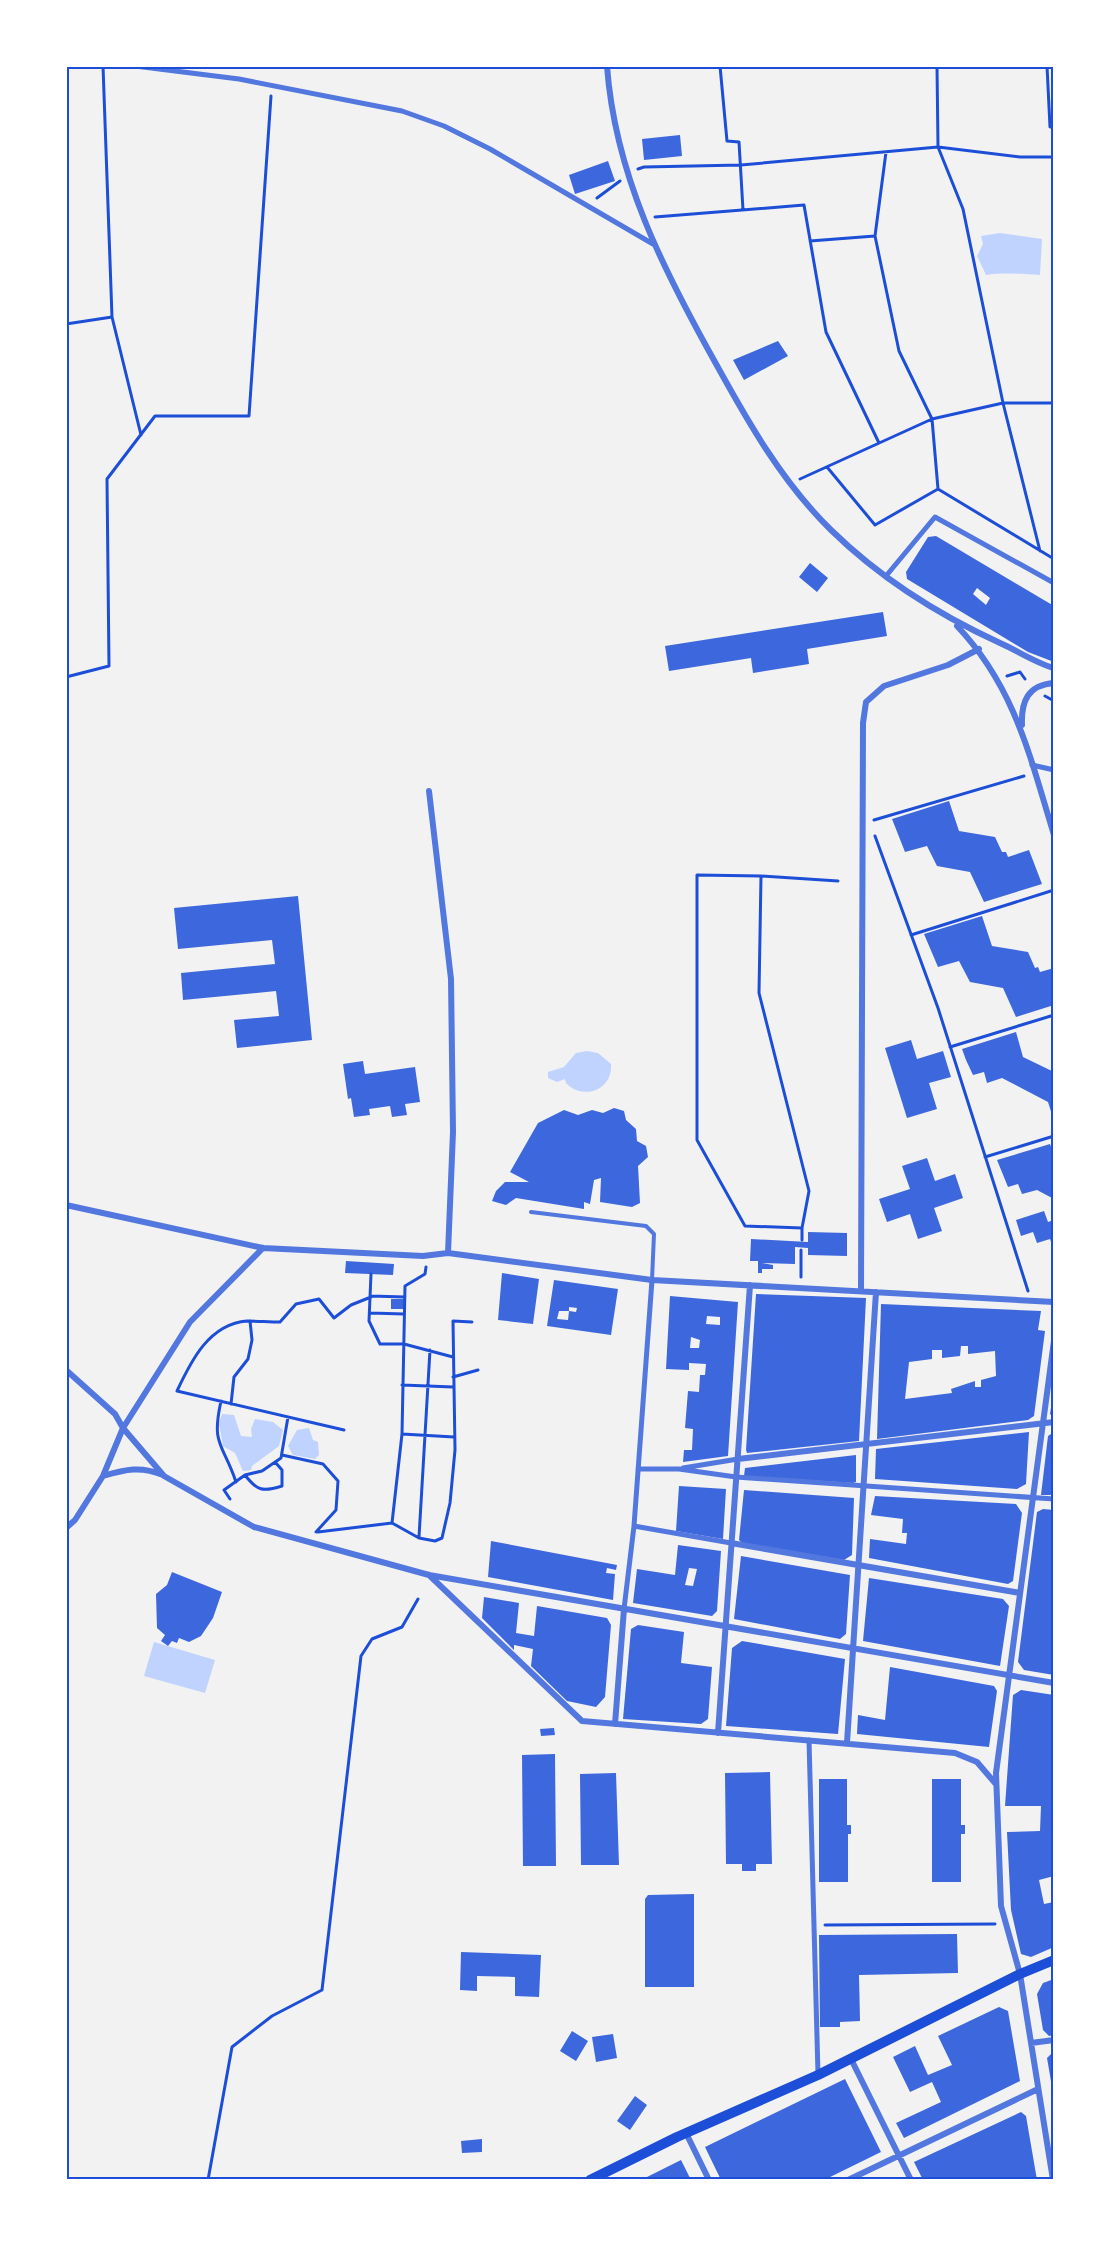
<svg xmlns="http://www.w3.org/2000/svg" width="1120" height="2246" viewBox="0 0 1120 2246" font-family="Overpass,sans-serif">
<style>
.water{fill:#bfd3fe}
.building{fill:#3d67dc;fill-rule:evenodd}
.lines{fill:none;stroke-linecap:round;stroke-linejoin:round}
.path{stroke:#1d4ed8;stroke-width:3}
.service{stroke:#5277de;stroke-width:4}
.pedestrian{stroke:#5277de;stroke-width:5}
.minor{stroke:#5277de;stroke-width:6}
.secondary{stroke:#1d4ed8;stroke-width:10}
.neatline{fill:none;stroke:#1d4ed8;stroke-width:2}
</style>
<rect width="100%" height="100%" fill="#f2f2f2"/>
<path class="water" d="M1000,233L1042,239L1040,275C1023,274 1002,272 986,275L977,256L983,244L981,236Z
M587,1051L598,1053L611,1064C613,1090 583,1101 566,1083L565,1079L557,1082L548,1078V1072L564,1067L576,1053Z
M222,1414L234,1415L241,1436L252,1437L251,1429L255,1419L273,1422L283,1430L279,1446L252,1466L251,1470L243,1471L235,1453L223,1446L219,1423Z
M309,1428L313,1440L318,1442L319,1455L315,1459L293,1455L288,1446L297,1430Z
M154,1642L215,1660L205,1693L144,1676Z"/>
<path class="building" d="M680,135L682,156L644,160L642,139Z
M608,161L615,181L575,194L569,175Z
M778,341L788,356L744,380L733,360Z
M936,536L1054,606V662L1028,652L907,579L906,572L928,537ZM977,588L990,598L986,605L973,594Z
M810,563L828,578L817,592L799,577Z
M883,612L887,636L807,649L809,664L753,673L751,658L669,671L665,646Z
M949,801L959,831L995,837L1002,852H1006L1008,857L1029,850L1042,884L984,902L970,872L937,866L927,846L905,852L892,819Z
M298,896L312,1040L237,1048L234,1020L279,1016L276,991L183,1000L181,973L275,964L272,940L178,949L174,908Z
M982,916L992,946L1028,952L1035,968L1038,967L1040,972L1054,968V1005L1016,1017L1003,988L970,982L959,961L938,967L924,934Z
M1016,1032L1023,1057L1054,1072V1121L1048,1102L1002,1078L987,1083L984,1072L973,1075L966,1060L962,1049Z
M911,1040L917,1059L943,1051L951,1077L929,1083L937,1109L907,1118L885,1048Z
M363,1061L365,1074L415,1067L420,1102L405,1104L407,1115L392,1117L390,1106L369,1109L370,1115L354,1117L351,1098L348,1099L343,1064Z
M614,1108L624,1111L626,1120L636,1129L637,1141L646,1146L648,1157L638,1166L640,1203L632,1207L600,1202L601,1178L594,1180L590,1204L584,1202V1209L516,1198L506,1205L492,1201L496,1191L505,1182H529L510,1172L538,1123L564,1110L578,1115L592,1110L603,1113Z
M1050,1144L1054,1155V1199L1037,1190L1022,1194L1018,1184L1008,1187L997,1160Z
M927,1158L935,1181L955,1174L963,1198L934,1208L942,1231L918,1239L910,1214L887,1222L879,1199L910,1189L902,1166Z
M1044,1211L1048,1222L1054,1220V1250L1050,1239L1037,1243L1033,1232L1021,1236L1016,1220Z
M808,1232L847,1233V1256L808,1255V1248L795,1247V1264L762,1263L773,1265V1269H762V1273H758V1261H750L751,1239L808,1242Z
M346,1261L394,1264L393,1275L345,1273Z
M502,1273L539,1279L533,1324L498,1320Z
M554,1280L618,1289L611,1335L547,1326ZM569,1307L577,1308L576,1312L569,1311L568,1320L557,1319L559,1311H569Z
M756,1294L866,1298L859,1441L747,1453L746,1450Z
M670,1296L738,1302L728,1456L683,1462L684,1450H692L693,1429L685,1428L688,1391L699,1392L700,1375H705L706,1364L689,1363V1370L666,1369ZM707,1316L720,1317V1325L706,1324ZM691,1337L700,1340L699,1348H690Z
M391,1299H404V1309H391Z
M881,1304L1041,1311L1038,1330L1045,1331L1034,1416L1028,1420L877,1439ZM961,1346H968V1354L995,1351L996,1376L981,1380V1387H975V1381L951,1389L952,1393L905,1399L909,1362L932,1359V1350H942V1358L960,1356Z
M1053,1395H1054V1418L1050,1414Z
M1029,1432L1026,1484L1017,1489L875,1479L876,1449Z
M1054,1432V1495H1041L1048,1436Z
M856,1455V1482L853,1483L744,1476L745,1468Z
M679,1486L726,1489L723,1539L676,1531Z
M744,1490L854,1498L852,1555L844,1560L742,1543L739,1540Z
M875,1496L1016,1504L1022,1513L1013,1581L1008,1584L869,1558L870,1539L906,1544L907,1533H902L903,1519L871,1515Z
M1043,1509L1054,1510V1675L1024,1670L1018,1662L1037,1512Z
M491,1541L617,1565L616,1570L607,1568L606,1573L615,1574L613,1600L488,1577Z
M678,1545L721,1551L717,1611L712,1616L633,1603L637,1569L675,1575ZM689,1568L697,1569L693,1586L685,1585Z
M741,1556L850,1575L846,1634L840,1639L734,1619Z
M172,1572L222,1592L213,1618L201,1636L189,1642L179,1638L177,1643L172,1641L168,1646L161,1641L165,1635L157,1628L156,1594L167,1585Z
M869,1578L1003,1599L1009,1606L1000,1666L863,1641Z
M484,1597L519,1603L516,1633L534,1636L537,1606L607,1618L611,1625L605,1697L596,1707L567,1701L531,1666L533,1649L514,1645V1650L482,1618Z
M638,1625L684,1632L681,1663L712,1667L708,1719L701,1724L623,1719L631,1629Z
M742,1641L845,1659L838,1734L726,1726L732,1648Z
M890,1667L994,1686L997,1691L989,1747L857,1734L858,1715L885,1720Z
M1021,1690L1054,1695V1876L1039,1880L1044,1904L1054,1902V1947L1031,1957L1021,1954L1011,1910L1007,1832L1040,1831L1041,1806H1005L1013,1695Z
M554,1728L555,1735L541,1736L540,1729Z
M555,1754L556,1866H523L522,1755Z
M770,1772L772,1864H756V1871H742V1864H726L725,1773Z
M616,1773L619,1865H581L580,1774Z
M819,1779H847V1825H851V1834H848V1882H819Z
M932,1779H961V1825H965V1834H961V1882H932Z
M694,1894V1987H645V1899L648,1895Z
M957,1934L958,1973L859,1975L860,2021L840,2022V2027H820L819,1935Z
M461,1952L541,1955L539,1997L515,1996V1977L477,1976V1991L460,1990Z
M1054,1979V2035L1049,2036L1043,2030L1037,1994L1043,1983Z
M999,2007L1008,2011L1020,2081L904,2138L896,2123L941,2102L932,2082L910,2092L893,2057L915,2046L928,2075L952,2065L938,2036Z
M572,2031L588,2041L576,2061L560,2051Z
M613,2034L617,2058L596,2062L592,2037Z
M1054,2051V2093H1053L1047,2058Z
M845,2079L881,2152L824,2180H721L705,2147Z
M635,2096L647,2105L630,2130L617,2121Z
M1021,2112L1026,2116L1037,2180H923L914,2162Z
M482,2139V2152L462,2153L461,2141Z
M681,2160L691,2180H641Z"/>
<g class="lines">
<path class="path" d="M103,66L112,317L141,435
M720,66L727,141L739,142L743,210
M937,66L938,147L963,209L1003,403L1040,551
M1047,66L1050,127H1054
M638,169L644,167L741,165L938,147L1020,157H1054
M597,198L620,181
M655,217L804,205L826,332L879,443
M875,236L886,152
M810,241L875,236L899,351L932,419L938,489
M66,324L112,317
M827,467L875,525L938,489L1054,559
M800,479L932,419L1003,403H1054
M1007,676L1020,672L1025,679
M66,677L109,666L107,479L155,416H249L271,96
M1045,696L1054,701
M874,820L1024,776
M875,836L938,1008L1028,1291
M761,876L838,881
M911,935L1054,890
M950,1047L1054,1015
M985,1157L1054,1136
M802,1240V1228L745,1226L697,1140V875L761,876L759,993L809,1191L802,1228
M371,1274L369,1321L380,1344H404L453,1357
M801,1277V1250
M371,1296L405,1297
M370,1313L404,1314
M453,1377L478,1370
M402,1385L453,1387
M221,1401C211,1446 223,1443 236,1482
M231,1404L234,1377L248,1359L252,1340L250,1321
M344,1430L177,1391C191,1361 209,1324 247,1321C258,1321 269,1322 280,1322L296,1304L319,1299L334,1318L351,1305L371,1297
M402,1434L454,1437
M282,1455L323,1464L338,1481L336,1510L316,1532
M245,1475C257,1491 263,1492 282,1486V1470L275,1462
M230,1499L224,1490L245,1475L262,1471L281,1458L288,1417
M392,1523L402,1434L405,1286L425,1274L426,1267
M318,1532L392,1523L419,1538L435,1541L442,1538L450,1503L455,1450L453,1321L472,1322
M419,1537L430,1350
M825,1925L995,1924
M208,2180L232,2047L272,2016L322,1990L361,1656L372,1639L402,1627L418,1599"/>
<path class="service" d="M531,1212L646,1226L654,1234L652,1280"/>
<path class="pedestrian" d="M135,66L239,79L402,111L444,126L490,149L653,244
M886,576L935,517L1054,583
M1032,765L1054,770
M683,1468L738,1459
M638,1469H679L736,1477L1054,1499
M634,1526L731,1543
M624,1609L634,1526L652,1280
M809,1740L818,2074"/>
<path class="minor" d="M607,66C615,175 663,269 715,362C748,422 782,482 831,530C879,577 939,615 1000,643C1018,651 1036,663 1054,668
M957,626C1015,687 1030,757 1054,835
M1022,725C1021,701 1028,685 1054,683
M429,791L451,979L453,1132L448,1253
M66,1205L263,1248L423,1256L448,1253L652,1280L1054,1302
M861,1291L863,723L866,702L884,686L948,665L979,649
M66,1370L115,1414L123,1428L164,1476L254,1527L429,1575L1054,1683
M738,1459L1054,1422
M103,1476C126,1469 141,1466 163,1475
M66,1528L75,1520L103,1476L123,1428L190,1322L263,1248
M731,1543L1020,1593
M429,1575L582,1721L955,1753L977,1762L995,1783
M615,1724L624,1609
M718,1733L750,1285
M847,1743L876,1292
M1031,2043L1054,2040
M851,2059L911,2180
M686,2133L709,2180
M848,2180L1038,2089
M1053,2180L1020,1974L1001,1906L996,1773L1054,1341"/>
<path class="secondary" d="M590,2180L677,2137L818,2075L1020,1974L1054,1960"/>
</g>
<rect width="1120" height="2246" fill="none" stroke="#ffffff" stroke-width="135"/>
<rect x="68" y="68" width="984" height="2110" class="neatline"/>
</svg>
